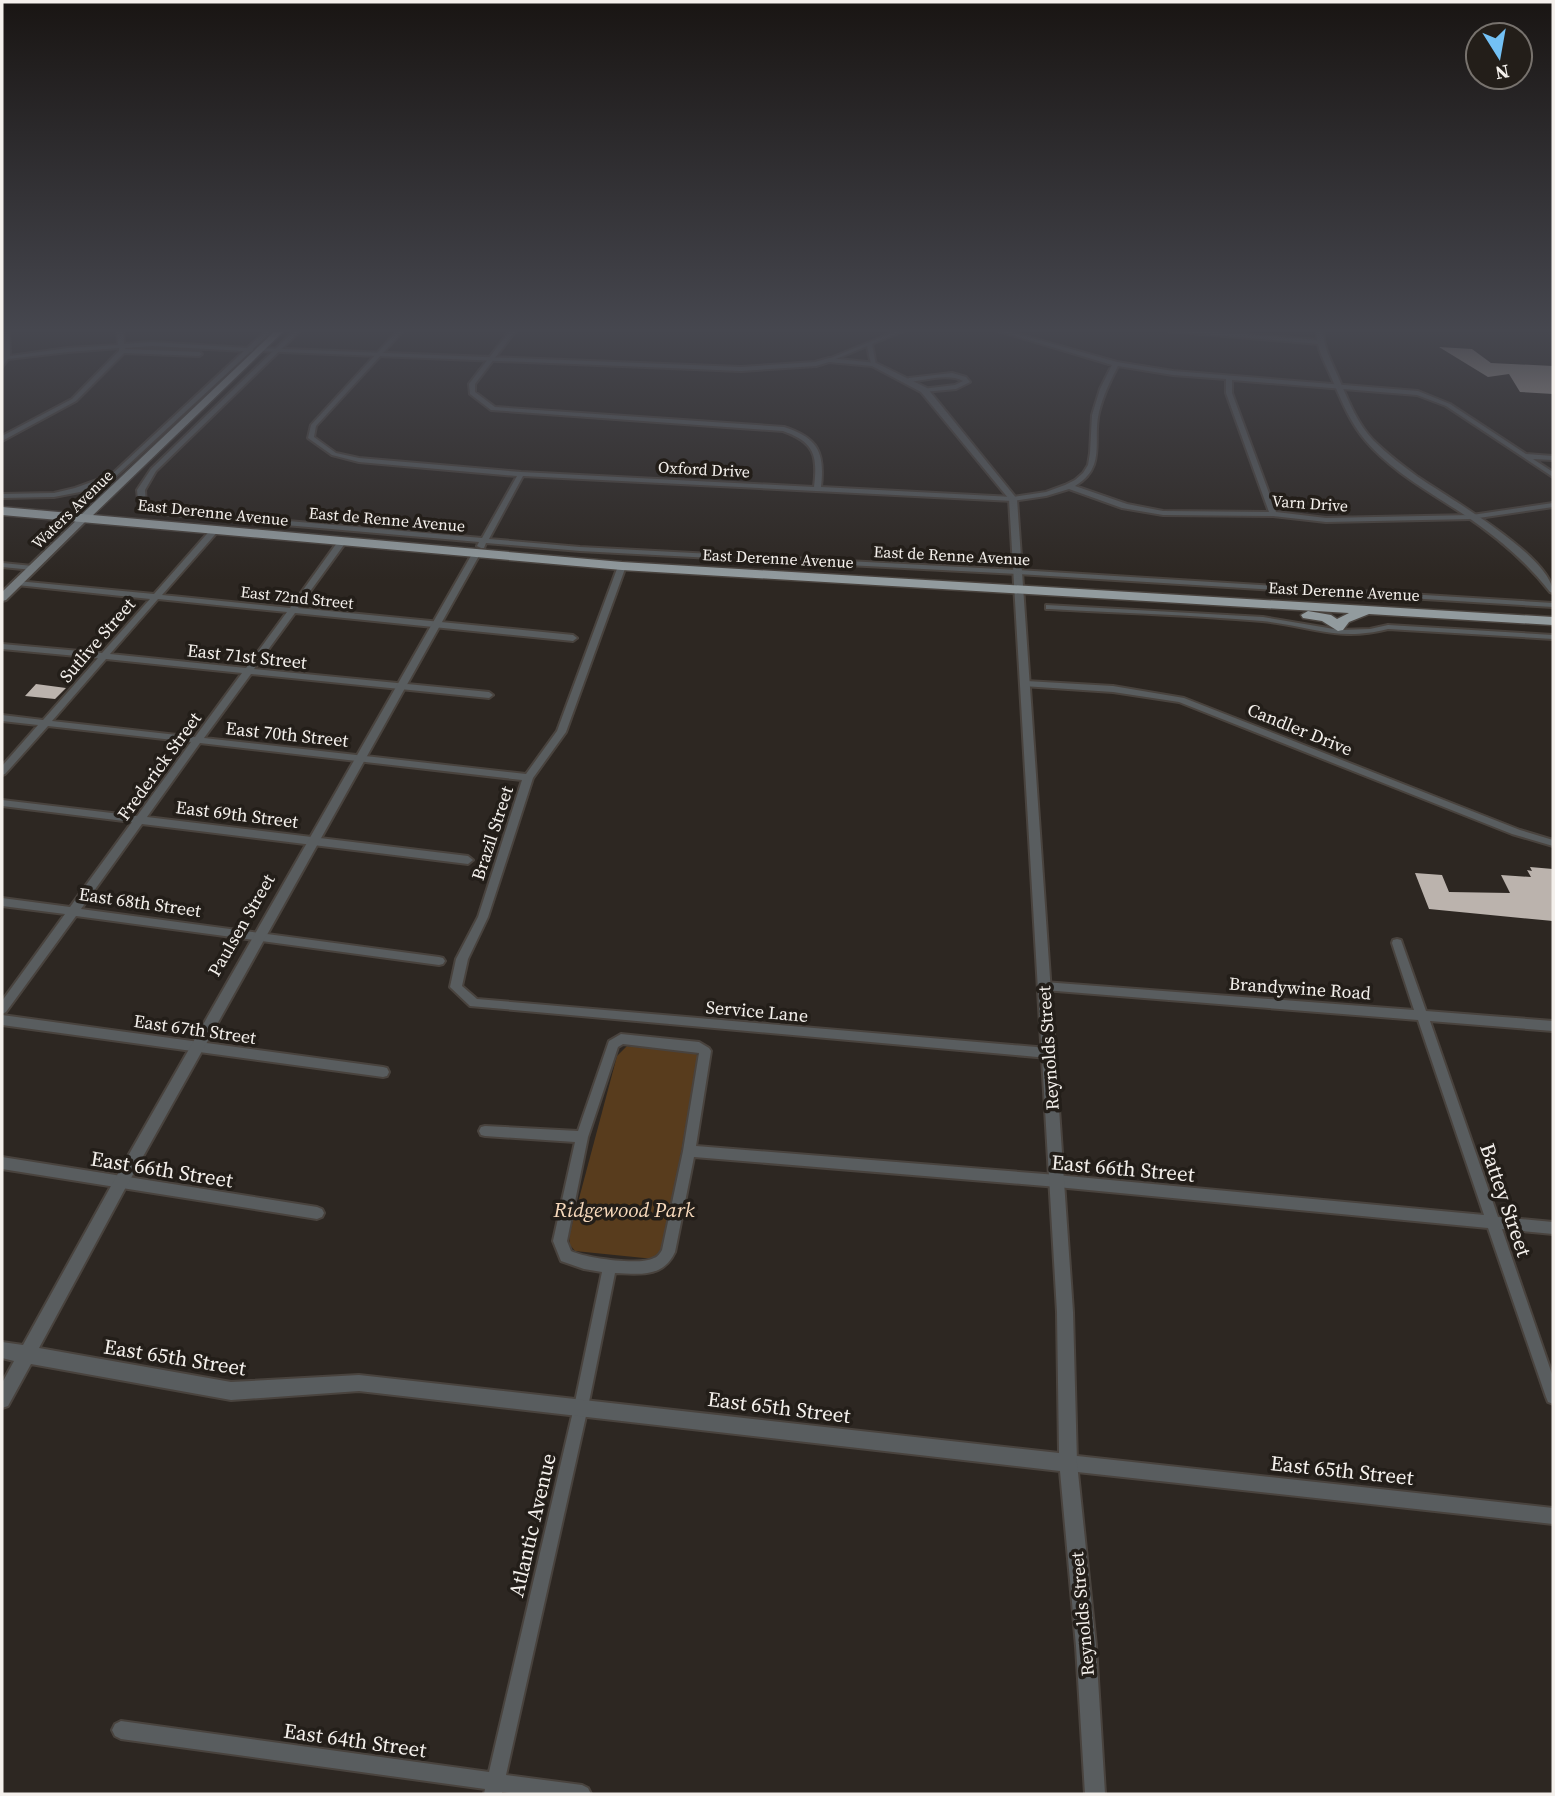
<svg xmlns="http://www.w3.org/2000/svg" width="1555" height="1796" viewBox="0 0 1555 1796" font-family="'Source Serif 4',serif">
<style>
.green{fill:#583c1d}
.building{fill:#bbb3ad}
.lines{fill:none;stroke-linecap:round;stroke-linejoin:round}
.minor-casing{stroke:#49433e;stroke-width:4}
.tertiary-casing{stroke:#49433e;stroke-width:4}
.secondary-casing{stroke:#49433e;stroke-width:4}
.primary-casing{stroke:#49433e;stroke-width:3}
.trunk-casing{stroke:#49433e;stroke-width:3}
.minor{fill:#595d5f;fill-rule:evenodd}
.tertiary{fill:#595d5f;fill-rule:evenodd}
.secondary{fill:#747a7d;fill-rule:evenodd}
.primary{fill:#889194;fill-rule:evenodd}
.trunk{fill:#929b9e;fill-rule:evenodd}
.labels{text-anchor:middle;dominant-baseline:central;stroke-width:7;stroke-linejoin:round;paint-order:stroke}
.far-street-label{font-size:16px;fill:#f4f0ec;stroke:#231e19}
.street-label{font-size:18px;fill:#f4f0ec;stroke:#231e19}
.near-street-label{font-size:21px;fill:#f4f0ec;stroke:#231e19}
.near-park-label{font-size:21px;font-style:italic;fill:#f7d9bc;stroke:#231e19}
</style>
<rect width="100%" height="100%" fill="#2d2722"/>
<path class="green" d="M627,1046L693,1053L698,1055V1060L663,1250L654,1259L575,1251L570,1245L569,1236L617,1056Z"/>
<path class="building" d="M1439,347L1472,349L1491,363L1553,366V394L1520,392L1509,374L1488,377Z
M36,684L66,688L55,699L25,696Z
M1530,867L1553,869V921L1429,909L1415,873L1442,875L1449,892L1510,893L1501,875L1531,877L1527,870L1532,871Z"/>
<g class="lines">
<defs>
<path id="minor" d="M3,329H9L10,356L68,348L118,345L117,329H123L124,344L152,342L247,348L268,329H274L253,349V351L250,352L115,477L80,492L54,497L2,498V494L54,493L75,488L111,475L244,351L152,346L125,348V349L199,352L202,354L199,356L124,353L76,401L2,441V436L72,399L119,351V348L68,352L8,359L2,367V361L4,357Z
M296,329H302L156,471L145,490L146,505L152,509L482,538L517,476L359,462L332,455L308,438L311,425L399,329H405L316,426L314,437L336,453L359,458L521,472L814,487C818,455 814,442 783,431L491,410L470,394L469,384L511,329H517L475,384V392L495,407L784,427C818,438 825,452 821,487L1013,497L1046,492L1065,485L1075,480L1083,473L1088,465L1090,453L1092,415L1100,389L1112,365L992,329H1000L1117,362L1173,371L1418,391L1450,404L1526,454L1553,456V460L1533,459L1553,472V477L1446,406L1417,395L1232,380V393L1276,512L1326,518L1472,515L1553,503V507L1472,519L1326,522L1273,516L1163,515L1122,508L1069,489L1046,496L1013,501L523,476L489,539L580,547L1018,570L1553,603V607L1018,574L580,551L486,543L484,548H481L477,546L479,542L150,513L139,508L137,490L151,469ZM1118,366L1173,375L1226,379V393L1269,512L1163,511L1127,504L1075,486C1107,467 1092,441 1099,412C1103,396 1110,381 1118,366Z
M901,329H908L872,344L876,365L871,364L867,346L831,361L826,360Z
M1165,329H1184L1319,340L1322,342L1319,344L1168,331Z
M952,373L966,377L970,382L956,389L924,392L922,391V389L955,385L963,381C949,373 926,380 909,382L906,380L909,378Z
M213,527L220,529L162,595L290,608L339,540H342L346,542L298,608L573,635L577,638L573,641L295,613L254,669L489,692L493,695L489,698L251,674L204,738L526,774L557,731L618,566L622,564L626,566L566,732L533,778L488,917L468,959L462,986L477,999L1048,1048L1052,1050L1054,1053L1052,1056L1048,1058L470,1006L450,987L456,959L478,917L522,780L200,743L147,817L468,856L473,860L468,864L142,824L81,909L439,957L443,958L445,961L443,964L439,965L76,916L6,1012L2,1014V1001L65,914L2,906V898L70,907L132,822L2,806V800L137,816L191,742L48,726L5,774L2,775V766L38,725L2,721V715L43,720L98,658L2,649V644L102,653L150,599L17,585L13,583L17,581L154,594ZM158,599L287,612L246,668L110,654ZM106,659L242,673L195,737L52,721Z
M2,563L33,566L37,568L33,570L2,567Z
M1046,605L1263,617L1340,630L1370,629L1388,625L1553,635V639L1388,629C1338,642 1310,626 1262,621C1191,615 1120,613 1049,609H1046Z
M1026,681L1113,686L1184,698L1520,830L1553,840V846L1512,834L1179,702L1113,692L1023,686V682Z
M1397,939L1401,940L1402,943L1426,1011L1553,1021V1031L1430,1021L1498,1217L1553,1222V1234L1502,1229L1553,1377V1404L1548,1402L1546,1397L1488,1228L1057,1187L694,1157L675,1252C663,1278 640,1274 615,1273L588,1407L506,1775L582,1785L588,1788L591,1794H519L502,1792V1794H484L485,1789L121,1739L115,1736L112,1730L115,1724L121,1721L489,1772L574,1407L602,1272L584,1269L561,1261L553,1241L575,1142L485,1136L481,1135L479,1131L481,1127L485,1126L578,1131L609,1041L621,1034L699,1042L709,1048L711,1051L696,1146L1057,1175L1484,1215L1418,1020L1044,990L1040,989L1038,986L1040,983L1044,982L1414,1010L1392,943L1393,940ZM623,1044L699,1053L683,1151L662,1250C660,1253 658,1257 654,1258C640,1266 585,1258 571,1251L567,1241L588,1137L618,1047Z
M2,1015L383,1067L387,1068L389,1072L387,1076L383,1077L2,1025Z
M2,1157L317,1207L322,1209L324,1213L322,1217L317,1219L2,1169Z
M1068,1455L1553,1508V1524L1068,1471L1063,1468L1060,1463L1063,1458Z"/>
<path id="tertiary" d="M1317,329H1323C1323,348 1332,362 1339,379C1348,400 1357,423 1373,440C1387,454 1403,466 1418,477C1447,497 1553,557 1553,593L1550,592C1525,560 1496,536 1463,514C1430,492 1391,471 1365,440C1350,422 1341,400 1332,379C1325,362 1315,347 1317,329Z
M260,348L741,367L815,362L829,358L876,363L927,388L1017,499L1073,1312L1077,1463L1096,1646L1105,1794H1085L1076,1646L1060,1471L359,1391L231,1400L31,1364L8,1406L2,1408V1383L14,1361L2,1358V1342L23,1345L116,1177L472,554L476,551L480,554L126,1187L39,1348L231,1382L359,1375L1059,1453L1057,1312L1009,499L921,392L872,366L829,362L816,366L741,371L258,351V349Z"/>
<path id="secondary" d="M82,515L90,517L6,600L2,601V592Z"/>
<path id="primary" d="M277,329H286L89,519H81V515Z"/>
<path id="trunk" d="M2,507L622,562L1553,617V625L1369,614L1349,622L1343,630L1338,631L1322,621L1303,618L1301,615L1308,611L1331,615L1337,619L1349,613L622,570L2,515Z"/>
</defs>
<use href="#minor" class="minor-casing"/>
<use href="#tertiary" class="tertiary-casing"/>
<use href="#secondary" class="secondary-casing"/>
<use href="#primary" class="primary-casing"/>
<use href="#trunk" class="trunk-casing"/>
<use href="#minor" class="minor"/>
<use href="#tertiary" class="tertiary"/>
<use href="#secondary" class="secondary"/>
<use href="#primary" class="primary"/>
<use href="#trunk" class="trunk"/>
</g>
<linearGradient id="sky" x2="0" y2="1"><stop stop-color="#191513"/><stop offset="0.57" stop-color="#46474f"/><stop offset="1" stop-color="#46474f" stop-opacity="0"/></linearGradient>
<rect width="1555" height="580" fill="url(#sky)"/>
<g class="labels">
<g class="far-street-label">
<text transform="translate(704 469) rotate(3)">Oxford Drive</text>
<text transform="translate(1310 503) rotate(4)">Varn Drive</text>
<text transform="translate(72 509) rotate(-44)">Waters Avenue</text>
<text transform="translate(213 512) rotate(6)">East Derenne Avenue</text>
<text transform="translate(387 519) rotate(5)">East de Renne Avenue</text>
<text transform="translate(952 555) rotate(3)">East de Renne Avenue</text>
<text transform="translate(778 558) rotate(3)">East Derenne Avenue</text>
<text transform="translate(1344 591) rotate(3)">East Derenne Avenue</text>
<text transform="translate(297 597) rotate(6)">East 72nd Street</text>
</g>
<g class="street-label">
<text transform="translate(97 640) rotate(-49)">Sutlive Street</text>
<text transform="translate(247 656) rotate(6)">East 71st Street</text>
<text transform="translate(1300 729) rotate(22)">Candler Drive</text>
<text transform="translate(287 734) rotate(6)">East 70th Street</text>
<text transform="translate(159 766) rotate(-54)">Frederick Street</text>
<text transform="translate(237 814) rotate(7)">East 69th Street</text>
<text transform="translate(492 833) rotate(-72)">Brazil Street</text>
<text transform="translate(140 902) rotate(8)">East 68th Street</text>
<text transform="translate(241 925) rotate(-60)">Paulsen Street</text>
<text transform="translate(1300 988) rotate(4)">Brandywine Road</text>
<text transform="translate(757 1011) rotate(5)">Service Lane</text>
<text transform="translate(195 1029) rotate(8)">East 67th Street</text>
<text transform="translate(1048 1048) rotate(-94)">Reynolds Street</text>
<text transform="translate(1082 1614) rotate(-95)">Reynolds Street</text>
</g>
<g class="near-street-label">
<text transform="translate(1123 1168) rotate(5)">East 66th Street</text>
<text transform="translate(162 1169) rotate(9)">East 66th Street</text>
<text transform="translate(1506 1200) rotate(71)">Battey Street</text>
<text transform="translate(175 1357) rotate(9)">East 65th Street</text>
<text transform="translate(779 1407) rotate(7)">East 65th Street</text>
<text transform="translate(1342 1470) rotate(6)">East 65th Street</text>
<text transform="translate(532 1525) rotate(-77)">Atlantic Avenue</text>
<text transform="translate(355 1740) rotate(8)">East 64th Street</text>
</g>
<g class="near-park-label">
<text x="624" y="1209">Ridgewood Park</text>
</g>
</g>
<rect width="1555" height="1796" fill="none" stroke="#f4f0ec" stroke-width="7"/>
<g transform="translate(1499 56) rotate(169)"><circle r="33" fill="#231e19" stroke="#77726d" stroke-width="2"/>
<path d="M0-5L12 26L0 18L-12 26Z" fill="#73c1f5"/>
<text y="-10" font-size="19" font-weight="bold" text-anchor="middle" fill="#f4f0ec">N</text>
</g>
</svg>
